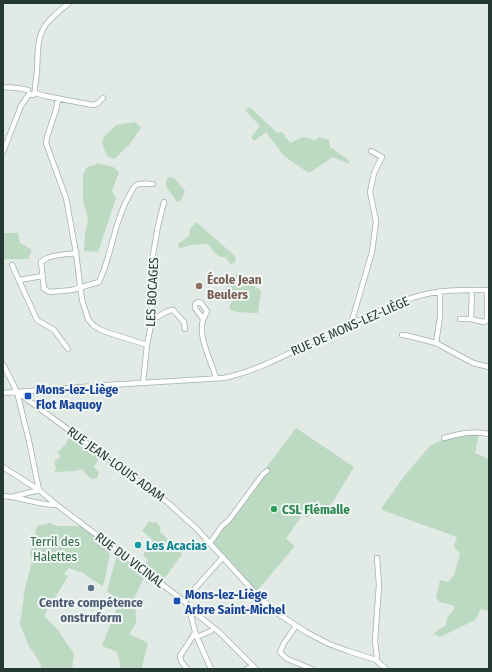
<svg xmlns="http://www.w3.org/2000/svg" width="492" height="672" viewBox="0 0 492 672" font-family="'Fira Sans Condensed',sans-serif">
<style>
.green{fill:#bcd9c2}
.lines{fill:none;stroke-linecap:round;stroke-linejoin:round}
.minor-casing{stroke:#a4b1ac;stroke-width:6}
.minor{stroke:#fff;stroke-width:4.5}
.education-dot{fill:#8d6e63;stroke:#f1f7f4;stroke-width:1.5}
.transit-dot{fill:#1a4fb4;stroke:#f1f7f4;stroke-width:1.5}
.leisure-dot{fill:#2e9e5b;stroke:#f1f7f4;stroke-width:1.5}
.culture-dot{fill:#0f9aa8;stroke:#f1f7f4;stroke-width:1.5}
.service-dot{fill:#5c6f8a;stroke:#f1f7f4;stroke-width:1.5}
.labels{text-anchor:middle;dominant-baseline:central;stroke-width:4;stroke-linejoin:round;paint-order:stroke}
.education-label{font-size:13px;font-weight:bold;fill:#785e54;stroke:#f1f7f4;text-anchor:start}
.street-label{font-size:13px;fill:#233932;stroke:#f1f7f4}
.transit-label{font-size:13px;font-weight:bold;fill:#164399;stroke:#f1f7f4;text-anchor:start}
.leisure-label{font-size:13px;font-weight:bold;fill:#27864d;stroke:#f1f7f4;text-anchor:start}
.park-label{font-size:13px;fill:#326c44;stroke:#f1f7f4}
.culture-label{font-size:13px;font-weight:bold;fill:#0d838f;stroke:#f1f7f4;text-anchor:start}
.service-label{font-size:13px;font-weight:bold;fill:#4e5e75;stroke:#f1f7f4}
</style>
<rect width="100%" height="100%" fill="#e1eae5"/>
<path class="green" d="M250,107L277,133L282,132L290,143L303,137L315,140L319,137L329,140L330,147L348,160L350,164L333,157L309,173L284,156L266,132L254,141L251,137L260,126L245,110Z
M135,122L141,128L129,145L114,159L107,156L102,143L104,137L116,125Z
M97,163L113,167L119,172L112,191L116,198L98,252L84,251L85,235L88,219L83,200V175L86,168L90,166L96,165Z
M168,177L174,178L185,191C183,196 182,201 177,202L166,186V181Z
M196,222L235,256L236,260L234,263L231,264L225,257H221L216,254L208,244L190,245L179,249L178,244L189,236L190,229Z
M3,233H18L20,243L32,250L28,259H8L3,260Z
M237,273L241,277L261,291L258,313L237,312L231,310L229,306L232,302L228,296L225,289Z
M296,428L354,467L334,500L325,511L317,505L308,518L302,515L286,539L295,546L256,592L210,540L227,520Z
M463,434H479L475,453L489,459V605L488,611L481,609L475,620L440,637L434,634L437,631L446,625C446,614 452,615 455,606L440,602L436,598L440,580L448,582L454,575L460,554L454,546L457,537L382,510L381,509L405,475L429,447L435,443L448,438Z
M71,435L100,457L94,467L99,472L97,478L91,479L82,469L75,471L55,472L56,468L54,462L61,456L57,453L65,445Z
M149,521L153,523L156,522L161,528L159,531L177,548L182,554L162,582L143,567L148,560L143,555L153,540L142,531Z
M50,523L56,526H83L111,548L104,583L102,586L83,573L69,568L64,574L68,576L44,616L57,629L74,654L72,669H42L38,659L29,646L20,624L25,588L32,561L30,554L37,526Z
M118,553L146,574L135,596L136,623L129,634L148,643L142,667V669H120V663L117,652L102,646L119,602L107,591L115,562Z"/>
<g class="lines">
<defs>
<path id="minor" d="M3,87L17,88L28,90
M35,93L45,96L93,105L97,104L103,98
M29,94L33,95L35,91C34,86 37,77 37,70C38,55 36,35 48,22C54,15 62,9 69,3
M58,99L56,110L47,137L46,143L66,198L76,253L82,300L88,319L94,326L103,331L147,345
M3,152L21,106L29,94
M76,253C64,255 50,254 41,262L44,289L50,292L72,290L99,282C112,254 114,222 130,194C131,192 133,188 135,186C140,182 147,184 153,184
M12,265L37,320L54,330L68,349
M19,280L43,276
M151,319C160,318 165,310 173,310L184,322L185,329
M203,319L195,308V304L198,302L201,303L207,311C206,314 204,317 203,320C198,338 211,360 216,378
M460,319H471L483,322L486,321L487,318V290
M471,319L472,290
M351,324L372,252L376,221L370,192L374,173L382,157L371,151
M402,335L409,336L436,343L473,363L489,367
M436,343L440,317V292
M3,364L17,392L29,441L39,490
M143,383L147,345L151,325L153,292L152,261L158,226L164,202
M17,392L167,502L196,528L257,595L277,613L306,632L329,644L348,651L376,660L386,669
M3,393L108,385L224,378C256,371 286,355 316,340C330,333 344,328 358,321C382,310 405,298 431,293C450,289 470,290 489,290
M444,438C461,433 472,431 489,434
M3,467L39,490L57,505L184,601L193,611L220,633L256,669
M3,496C21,497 38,505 57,505
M12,497L39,490
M210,543L222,526L229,520L263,474L267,471
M184,601L223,557
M193,611L191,616L196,635L211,669
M296,626L284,643L280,652L287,659L312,669
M197,637L211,631
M376,660L377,657L375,641L379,585L377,558
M187,669L181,661L180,656L195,633
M247,669L253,666"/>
</defs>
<use href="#minor" class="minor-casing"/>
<use href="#minor" class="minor"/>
</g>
<circle class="education-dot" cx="199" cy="286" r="4"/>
<g class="transit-dot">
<rect x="24" y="392" width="8" height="8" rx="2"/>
<rect x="173" y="597" width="8" height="8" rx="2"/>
</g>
<circle class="leisure-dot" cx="274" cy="509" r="4"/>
<circle class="culture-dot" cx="138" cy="545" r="4"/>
<circle class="service-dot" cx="91" cy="588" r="4"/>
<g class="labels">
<g class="education-label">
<text x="207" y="279">École Jean<tspan x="207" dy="15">Beulers</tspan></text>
</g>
<g class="street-label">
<text transform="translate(152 292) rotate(-87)">LES BOCAGES</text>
<text transform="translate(350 326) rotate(-24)">RUE DE MONS-LEZ-LIÈGE</text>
<text transform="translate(116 464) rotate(36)">RUE JEAN-LOUIS ADAM</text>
<text transform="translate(130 560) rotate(37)">RUE DU VICINAL</text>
</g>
<g class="transit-label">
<text x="36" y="389">Mons-lez-Liège<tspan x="36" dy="15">Flot Maquoy</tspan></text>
<text x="185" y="594">Mons-lez-Liège<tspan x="185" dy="15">Arbre Saint-Michel</tspan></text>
</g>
<g class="leisure-label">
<text x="282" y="509">CSL Flémalle</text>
</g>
<g class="park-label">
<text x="55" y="541">Terril des<tspan x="55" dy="15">Halettes</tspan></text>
</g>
<g class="culture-label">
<text x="146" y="545">Les Acacias</text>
</g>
<g class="service-label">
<text x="91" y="602">Centre compétence<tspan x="91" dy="15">onstruform</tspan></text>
</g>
</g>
<rect width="492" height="672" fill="none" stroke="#233932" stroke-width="8"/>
</svg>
